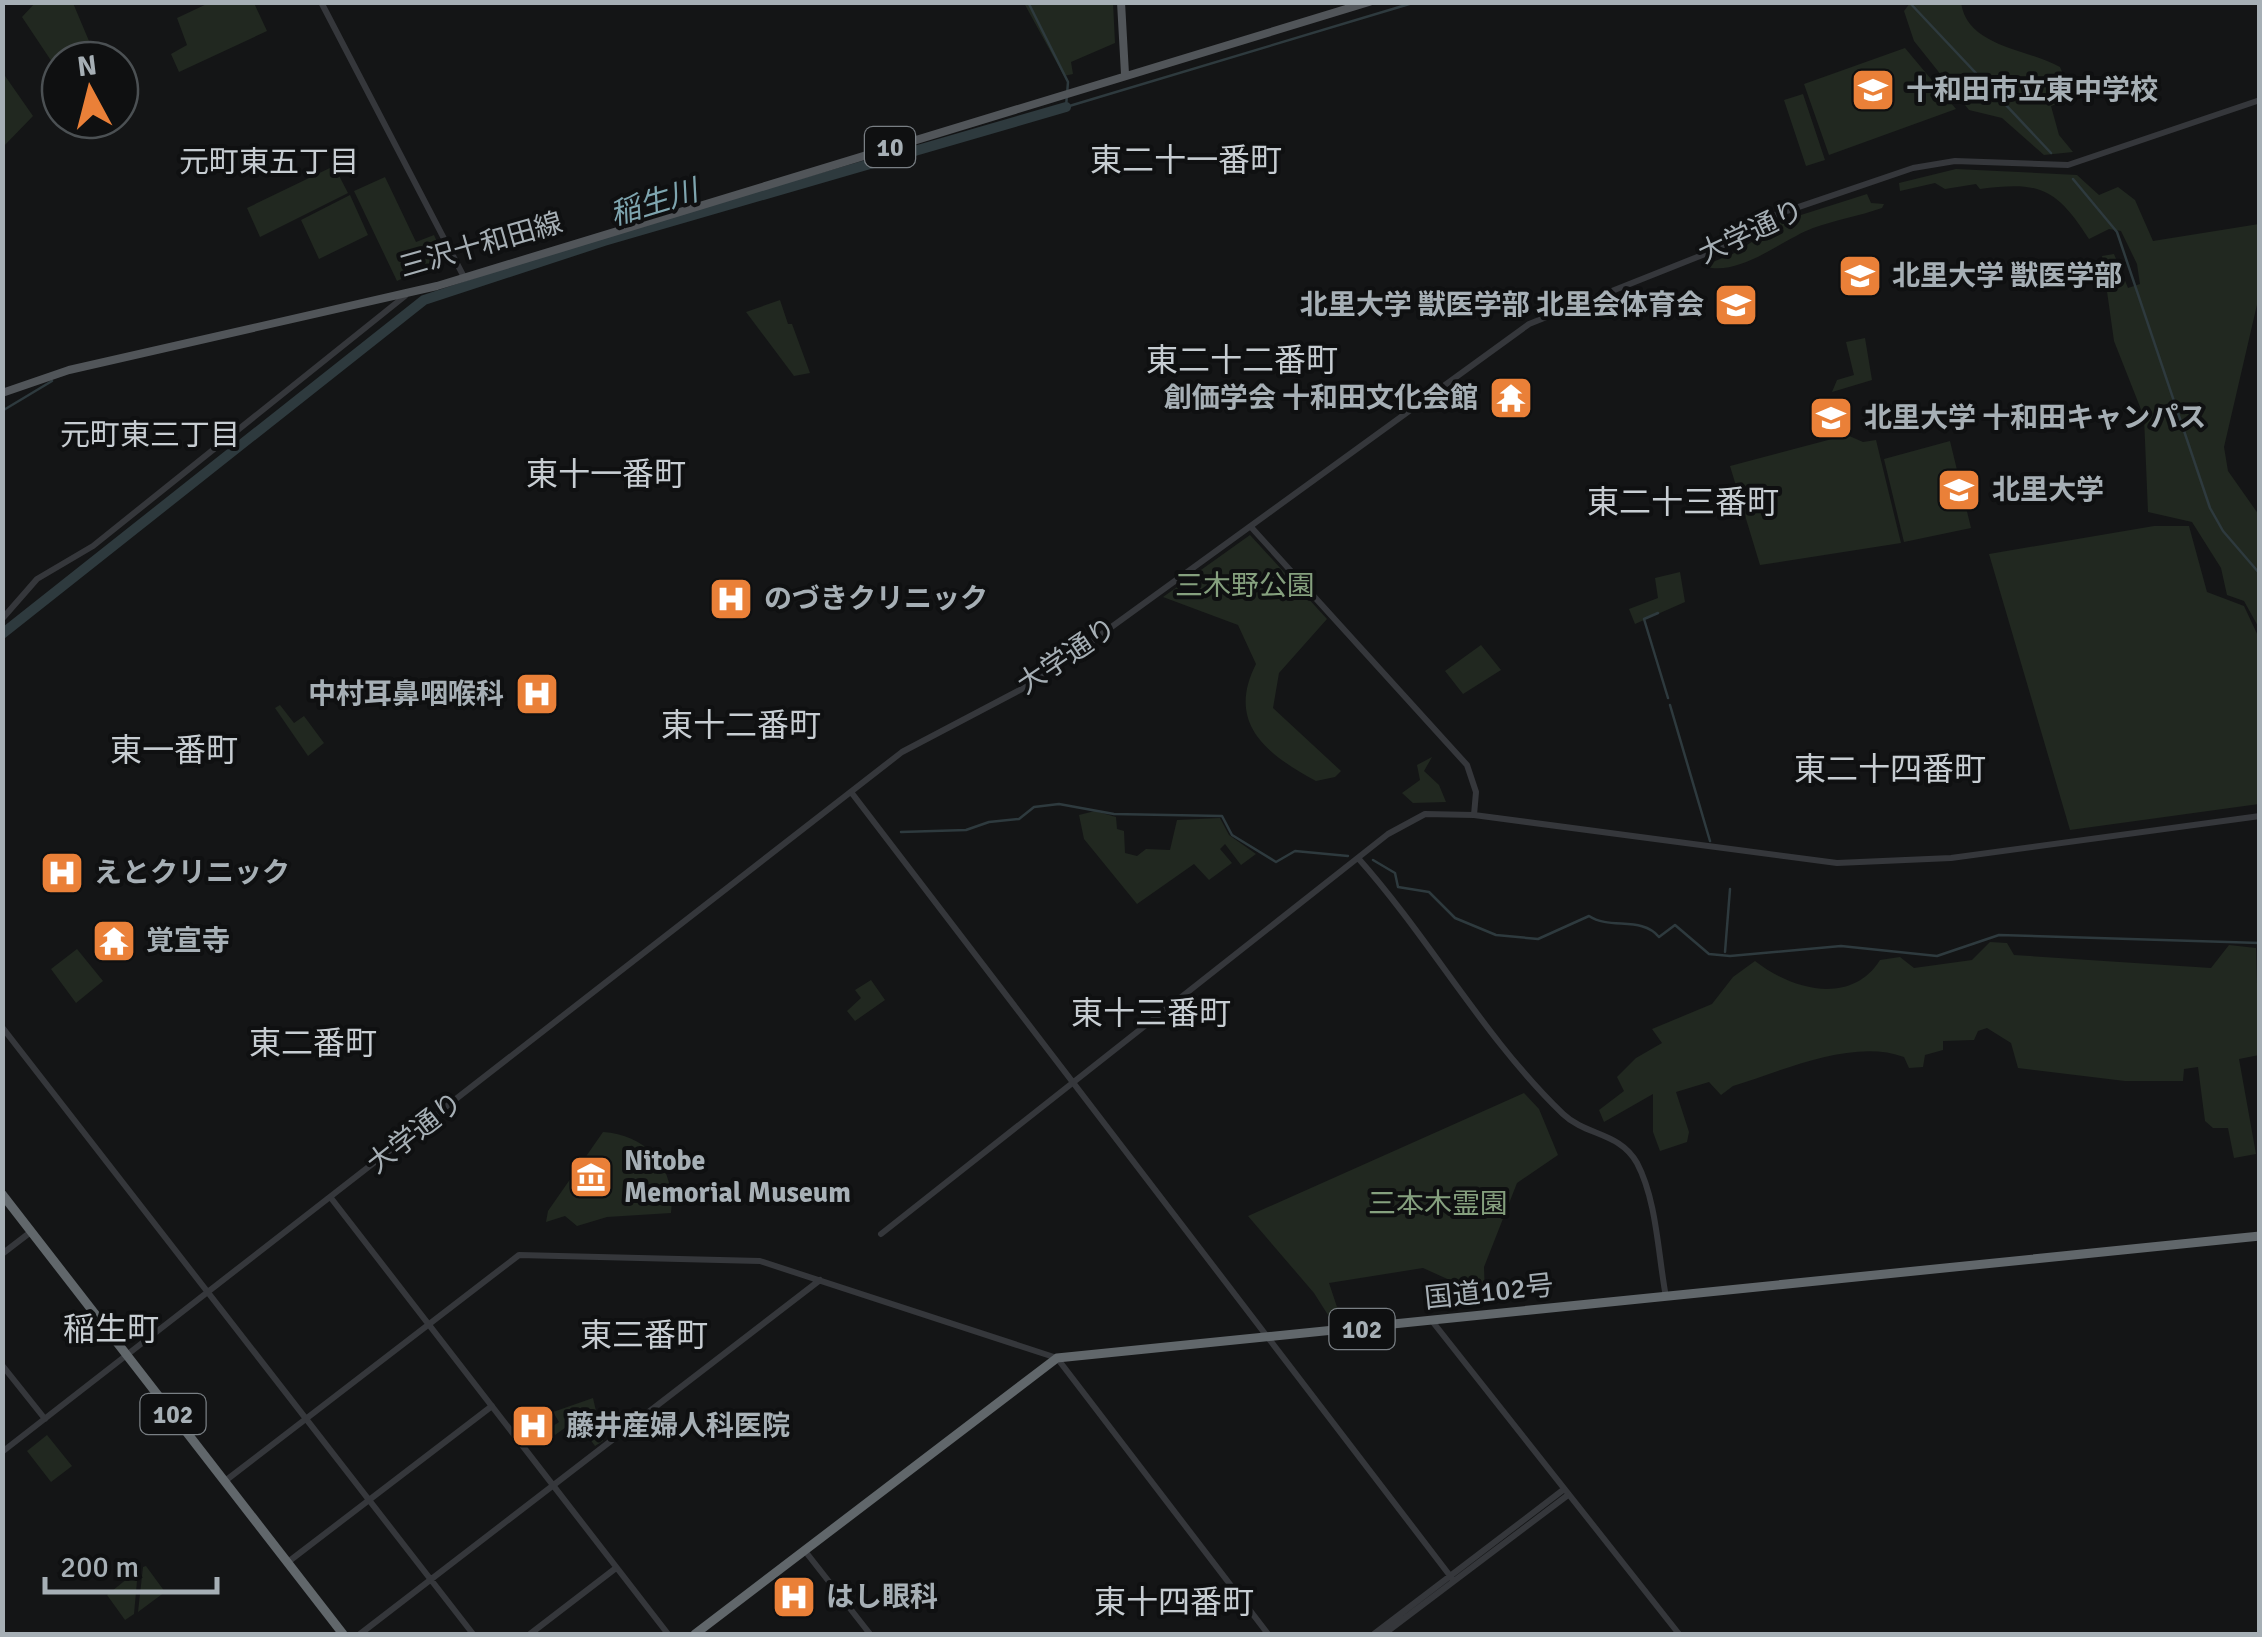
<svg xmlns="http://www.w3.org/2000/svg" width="2262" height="1637" viewBox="0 0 2262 1637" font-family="Signika,'Noto Sans JP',sans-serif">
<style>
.green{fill:#212820}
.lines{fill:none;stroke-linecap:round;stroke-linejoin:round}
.stream{stroke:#2e3a3e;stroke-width:2.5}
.river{stroke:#2e3a3e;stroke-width:10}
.minor{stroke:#35373b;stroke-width:6}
.major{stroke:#515559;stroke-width:8}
.highway{stroke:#61676b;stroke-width:9}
.labels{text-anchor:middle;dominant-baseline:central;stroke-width:8;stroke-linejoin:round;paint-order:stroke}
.shield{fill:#0f1011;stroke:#797f84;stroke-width:2.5}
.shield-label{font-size:25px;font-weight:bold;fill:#a6afb5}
.poi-label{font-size:28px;font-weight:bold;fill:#a6afb5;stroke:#0f1011;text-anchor:start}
.street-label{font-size:28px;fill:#a6afb5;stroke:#0f1011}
.park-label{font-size:28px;fill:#85a07e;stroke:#0f1011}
.neighbourhood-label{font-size:30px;fill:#c7cdd2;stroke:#0f1011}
.water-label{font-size:30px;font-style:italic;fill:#7ea5af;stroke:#0f1011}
.quarter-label{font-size:32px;fill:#c7cdd2;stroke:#0f1011}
</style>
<rect width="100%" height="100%" fill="#141516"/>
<path class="green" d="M211,2L254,3L267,31L179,72L171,54L187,45L177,18Z
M35,3H73L97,60H60V74L22,17Z
M1024,3H1113L1115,43L1071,62L1073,74L1064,76Z
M1910,3H1961C1968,47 2025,48 2060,67L2073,98L2051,106L2059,135L2073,152L2044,155L2002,118L1969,110L1914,41L1904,11Z
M1905,48L1956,109L1829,155L1804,84Z
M3,73L33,116L3,147H2Z
M1803,94L1825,160L1806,166L1784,100Z
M334,166L348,193L260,237L247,208Z
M1956,169L2077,175L2099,195L2118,187L2135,200L2153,241L2259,224V296L2224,447L2228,471L2259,515V628L2244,601L2227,595L2221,568L2192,522L2148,512L2144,417L2114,341L2102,256L2114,254L2128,288L2140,284L2137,264L2121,231L2109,229L2089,239C2056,188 2040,181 1980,189L1976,184L1945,189L1935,183L1900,191L1899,183Z
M385,177L416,242L434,235L444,258L397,281L354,191Z
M1867,194L1871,203L1884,204L1882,208C1859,216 1835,220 1813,228C1781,240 1739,278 1703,266L1737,252L1782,221Z
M350,195L368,235L319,259L301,220Z
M780,300L788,324H792L810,373L794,376L746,312Z
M1865,338L1872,380L1832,392L1837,380L1854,375L1846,342Z
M1847,435L1863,442L1876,440L1901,543L1760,565L1730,466Z
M1950,441L1971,528L1904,542L1884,459Z
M2154,526H2189L2207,592L2244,606L2259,638V804L2070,830L1989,554Z
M1250,535L1327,619L1279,673L1273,708L1341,771L1335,777L1316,781C1266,754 1226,723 1256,664L1238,625L1163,597Z
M1680,572L1685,602L1635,624L1629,609L1658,598L1655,578Z
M1481,645L1501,670L1463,694L1445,671Z
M280,705L294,723L304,716L324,743L308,756L275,708Z
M1432,757L1424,771L1439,785L1446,802L1413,803L1402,793L1420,780L1417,765Z
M1095,811L1116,817L1117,829L1124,831L1125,853L1137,856L1146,849L1170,850L1177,820L1220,818L1229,835L1256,854L1241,865L1225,844L1220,849L1232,863L1209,880L1194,864L1137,904L1084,839L1079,815Z
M1990,942L2007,943L2014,955L2211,968L2229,945L2256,948L2259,1055L2239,1059L2256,1154L2234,1158L2228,1128H2213L2205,1121L2198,1067L2184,1069L2183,1081H2125L2018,1068L2011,1043L1987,1028L1978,1031L1974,1040L1943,1041V1050L1925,1055L1923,1067L1909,1068L1904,1057C1853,1038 1782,1071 1733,1086L1721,1095L1709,1082L1676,1092L1689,1132L1687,1142L1660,1151L1653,1132V1094L1604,1122L1599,1110L1624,1091L1617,1077L1636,1058L1662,1043L1652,1029L1712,1004L1733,977L1755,961C1792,990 1851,1006 1880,960L1900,957L1914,968L1972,960Z
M77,949L103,981L76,1003L51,969Z
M871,980L885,1000L855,1021L847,1011L861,998L855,990Z
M1524,1093L1539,1109L1558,1155L1517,1183L1484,1267L1485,1296L1423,1268L1329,1283L1343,1325L1335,1326L1314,1293L1248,1216Z
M603,1132C648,1135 676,1168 671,1213L607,1217L577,1226L565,1216L546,1222L548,1211Z
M593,1398L603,1441L595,1446L576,1420L555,1435L550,1428L559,1422L553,1412Z
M47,1435L72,1466L51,1482L27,1451Z
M146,1566L165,1592L138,1612L143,1567Z
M138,1570L134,1614L125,1620L107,1595Z"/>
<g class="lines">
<path class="stream" d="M1028,2L1068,82L1066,107L1416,2
M1909,2L2051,153
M2073,179L2117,232L2210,508L2223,531L2260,574
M2,411L52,381
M1658,613L1644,619L1668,698
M1670,705L1710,841
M901,832L966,830L989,822L1019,819L1034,807L1059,804L1114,814L1222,816L1232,835L1276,862L1295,851L1348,856
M1373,860L1395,873L1398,887L1429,892L1455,918L1496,935L1538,939L1589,916C1610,930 1642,916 1659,937L1675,925L1709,954L1730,956L1841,946L1937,956L1999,935L2260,943
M1725,952L1730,889"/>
<path class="river" d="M2,634L424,300L604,241L1066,107"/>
<path class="minor" d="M321,2L464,277
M1251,527L1467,765L1476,792L1474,815
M2,619L37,579L93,546L405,296
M851,792L1454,1581
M1358,858C1431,940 1484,1038 1563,1114C1586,1136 1620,1132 1637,1163C1657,1201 1658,1255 1666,1297
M2,1027L473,1634
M331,1198L668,1634
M881,1234L1388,834L1425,814L1474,815L1837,863L1951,858L2260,816
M2,1254L32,1231
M1432,1321L1679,1634
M2,1365L45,1419
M2,1452L902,752L1037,681L1529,324L1715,250L1772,216L1913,168L1955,161L2068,165L2260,100
M225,1481L519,1255L760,1261L1057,1358L1268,1634
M805,1551L870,1634
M288,1562L492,1406
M360,1634L820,1280
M530,1634L616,1568
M1374,1634L1563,1490
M1384,1634L1568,1495"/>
<path class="major" d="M1121,2L1125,74
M2,393L69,370L437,286L1369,2"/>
<path class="highway" d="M2,1194L343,1634
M695,1634L1057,1358L2260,1236"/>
</g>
<defs>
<symbol id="school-square" viewBox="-11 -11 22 22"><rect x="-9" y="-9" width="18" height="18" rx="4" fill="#ea8038" stroke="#0f1011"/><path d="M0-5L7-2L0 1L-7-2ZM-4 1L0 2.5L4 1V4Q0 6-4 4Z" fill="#fff"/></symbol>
<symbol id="university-square" viewBox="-11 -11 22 22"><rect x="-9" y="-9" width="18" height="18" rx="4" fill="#ea8038" stroke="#0f1011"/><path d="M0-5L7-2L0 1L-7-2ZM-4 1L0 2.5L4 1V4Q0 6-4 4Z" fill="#fff"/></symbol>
<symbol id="temple-square" viewBox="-11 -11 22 22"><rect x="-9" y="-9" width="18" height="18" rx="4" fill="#ea8038" stroke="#0f1011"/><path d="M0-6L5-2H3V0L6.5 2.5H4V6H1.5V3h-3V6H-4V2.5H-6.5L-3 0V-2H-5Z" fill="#fff"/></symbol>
<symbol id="hospital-square" viewBox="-11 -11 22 22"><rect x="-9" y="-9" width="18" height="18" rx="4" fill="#ea8038" stroke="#0f1011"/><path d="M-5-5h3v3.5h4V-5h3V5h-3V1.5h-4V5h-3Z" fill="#fff"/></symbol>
<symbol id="museum-square" viewBox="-11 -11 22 22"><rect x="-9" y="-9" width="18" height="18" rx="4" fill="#ea8038" stroke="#0f1011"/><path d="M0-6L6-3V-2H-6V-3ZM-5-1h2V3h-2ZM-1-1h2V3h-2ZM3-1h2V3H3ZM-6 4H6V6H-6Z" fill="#fff"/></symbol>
</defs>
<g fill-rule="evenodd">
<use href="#school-square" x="1848" y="65" width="50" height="50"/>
<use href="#university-square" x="1835" y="251" width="50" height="50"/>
<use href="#university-square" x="1711" y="280" width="50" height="50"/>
<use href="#temple-square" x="1486" y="373" width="50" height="50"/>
<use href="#university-square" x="1806" y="393" width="50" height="50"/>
<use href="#university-square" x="1934" y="465" width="50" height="50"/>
<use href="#hospital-square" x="706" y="574" width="50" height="50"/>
<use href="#hospital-square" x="512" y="669" width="50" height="50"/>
<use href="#hospital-square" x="37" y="848" width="50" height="50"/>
<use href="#temple-square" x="89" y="916" width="50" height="50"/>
<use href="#museum-square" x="566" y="1152" width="50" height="50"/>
<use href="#hospital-square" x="508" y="1401" width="50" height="50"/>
<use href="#hospital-square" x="769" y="1572" width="50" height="50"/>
</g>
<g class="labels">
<g class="shield">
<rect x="865" y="127" width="50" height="40" rx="8"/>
<rect x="1329.5" y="1309" width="65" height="40" rx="8"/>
<rect x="140.5" y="1394" width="65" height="40" rx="8"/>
</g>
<g class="shield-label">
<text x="890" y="147">10</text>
<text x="1362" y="1329">102</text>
<text x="173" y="1414">102</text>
</g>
<g class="poi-label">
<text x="1906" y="90">十和田市立東中学校</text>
<text x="1892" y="276">北里大学 獣医学部</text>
<text x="1704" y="305" text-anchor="end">北里大学 獣医学部 北里会体育会</text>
<text x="1478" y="398" text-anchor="end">創価学会 十和田文化会館</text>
<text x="1864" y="418">北里大学 十和田キャンパス</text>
<text x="1992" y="490">北里大学</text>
<text x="764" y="599">のづきクリニック</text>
<text x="504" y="694" text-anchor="end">中村耳鼻咽喉科</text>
<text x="94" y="873">えとクリニック</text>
<text x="146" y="941">覚宣寺</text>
<text x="624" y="1161">Nitobe<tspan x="624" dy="32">Memorial Museum</tspan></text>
<text x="566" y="1426">藤井産婦人科医院</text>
<text x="826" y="1597">はし眼科</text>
</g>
<g class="street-label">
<text transform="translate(1751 232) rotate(-25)">大学通り</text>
<text transform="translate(481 245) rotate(-16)">三沢十和田線</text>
<text transform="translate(1067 656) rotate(-34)">大学通り</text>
<text transform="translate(415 1133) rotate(-38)">大学通り</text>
<text transform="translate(1489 1292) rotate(-6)">国道102号</text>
</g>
<g class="park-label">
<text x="1245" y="586">三木野公園</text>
<text x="1438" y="1204">三本木霊園</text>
</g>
<g class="neighbourhood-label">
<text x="269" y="162">元町東五丁目</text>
<text x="150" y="435">元町東三丁目</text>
</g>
<g class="water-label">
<text transform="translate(654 203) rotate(-17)">稲生川</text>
</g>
<g class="quarter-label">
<text x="1186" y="160">東二十一番町</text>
<text x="1242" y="360">東二十二番町</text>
<text x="606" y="474">東十一番町</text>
<text x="1683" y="502">東二十三番町</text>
<text x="741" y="725">東十二番町</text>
<text x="174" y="750">東一番町</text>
<text x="1890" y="769">東二十四番町</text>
<text x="1151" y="1013">東十三番町</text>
<text x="313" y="1043">東二番町</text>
<text x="111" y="1329">稲生町</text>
<text x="644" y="1335">東三番町</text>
<text x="1174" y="1602">東十四番町</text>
</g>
</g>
<rect width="2262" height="1637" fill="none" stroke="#a6afb5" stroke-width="10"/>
<g transform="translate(90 90) rotate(353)"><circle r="48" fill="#0f1011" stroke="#4b5053" stroke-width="2.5"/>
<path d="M0-8L18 38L0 25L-18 38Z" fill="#ea8038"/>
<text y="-15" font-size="28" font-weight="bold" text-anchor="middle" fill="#a6afb5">N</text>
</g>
<path d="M45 1577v15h172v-15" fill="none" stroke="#a6afb5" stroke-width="5"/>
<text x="60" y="1577" font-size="30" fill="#a6afb5" stroke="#0f1011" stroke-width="8" paint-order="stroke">200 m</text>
</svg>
